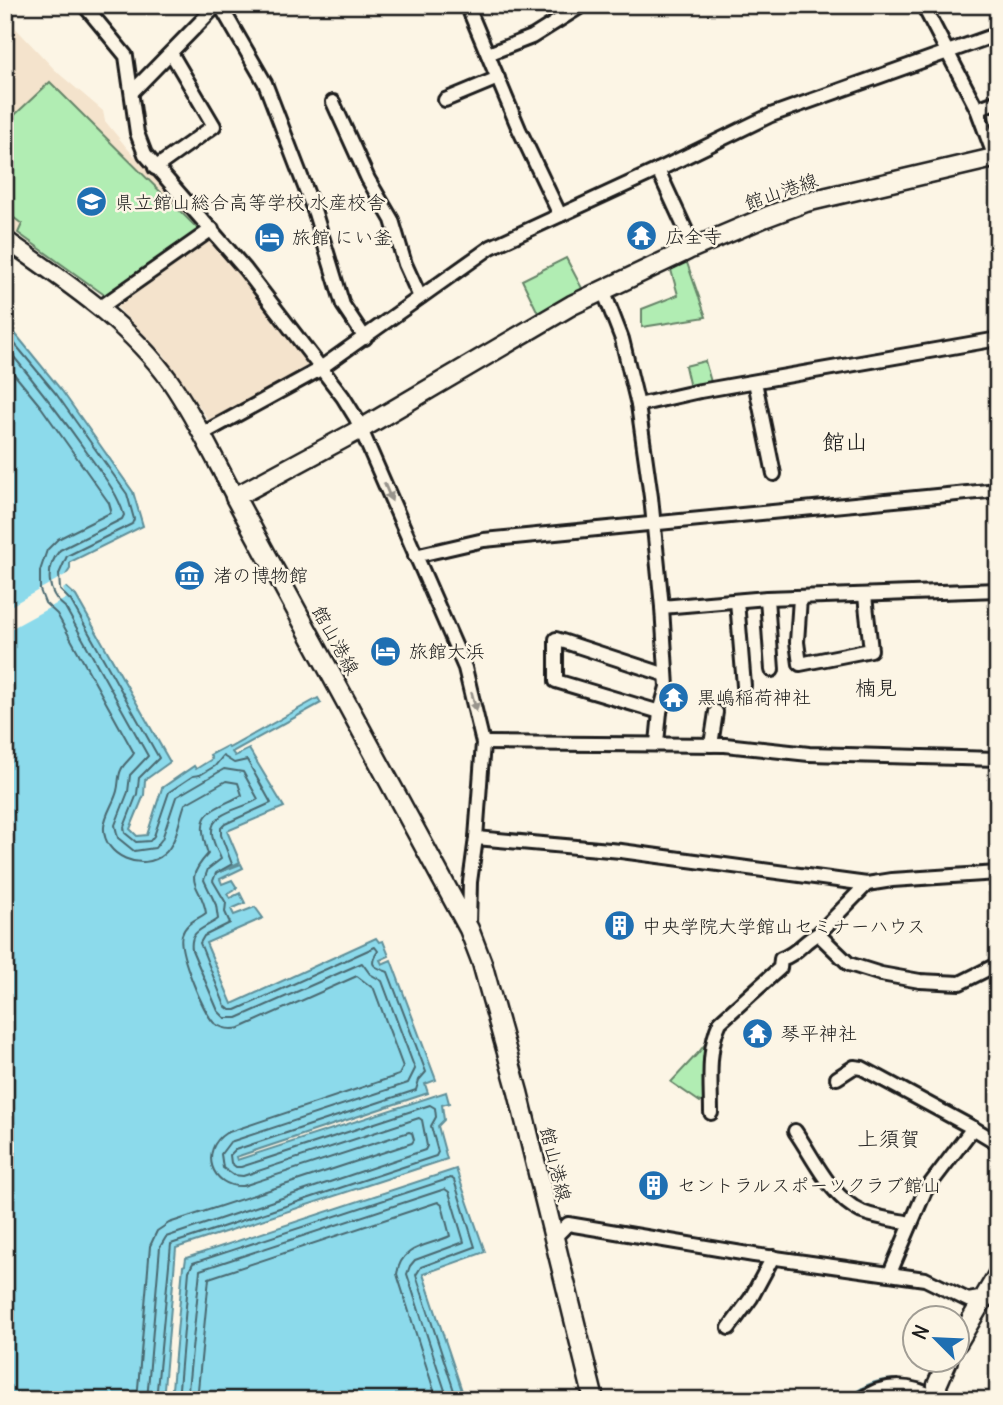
<svg xmlns="http://www.w3.org/2000/svg" width="1003" height="1405" viewBox="0 0 1003 1405" font-family="Delius,'Klee One',sans-serif">
<style>
.built{fill:#f4e3cc}
.green{fill:#b1edb3;stroke:#668468;stroke-width:2}
.water{fill:#8cdaeb;stroke:#5f8e98;stroke-width:2}
.pier{fill:#fcf5e5}
.lines{fill:none;stroke-linecap:round;stroke-linejoin:round}
.shore{stroke:#49686f;stroke-width:2}
.stream{stroke:#5f8e98;stroke-width:3.5}
.minor-casing{stroke:#1c1c1c;stroke-width:18}
.tertiary-casing{stroke:#1c1c1c;stroke-width:21}
.secondary-casing{stroke:#1c1c1c;stroke-width:23}
.minor{stroke:#fcf5e5;stroke-width:12}
.tertiary{stroke:#fcf5e5;stroke-width:16}
.secondary{stroke:#fcf5e5;stroke-width:18}
.oneway{fill:#97938b}
.labels{text-anchor:middle;stroke-width:5;stroke-linejoin:round;paint-order:stroke}
.street-label{font-size:19px;fill:#1c1c1c;stroke:#fcf5e5}
.poi-label{font-size:19px;fill:#1c1c1c;stroke:#fcf5e5;text-anchor:start}
.neighbourhood-label{font-size:21px;fill:#1c1c1c;stroke:#fcf5e5}
.quarter-label{font-size:23px;fill:#1c1c1c;stroke:#fcf5e5}
</style>
<rect width="100%" height="100%" fill="#fcf5e5"/>
<filter id="ink" filterUnits="userSpaceOnUse"><feTurbulence type="fractalNoise" baseFrequency=".0143" numOctaves="2"/><feDisplacementMap in="SourceGraphic" scale="14" xChannelSelector="R" yChannelSelector="G"/><feConvolveMatrix kernelMatrix="1 2 1 2 8 2 1 2 1" color-interpolation-filters="sRGB"/></filter>
<g filter="url(#ink)">
<polygon class="built" points="5,17 57,72 103,111 105,121 127,148 204,229 313,364 312,369 210,422 164,355 106,296 5,225"/>
<g class="green">
<polygon points="50,82 199,230 106,296 18,233 22,224 5,211 5,124"/>
<polygon points="566,258 584,292 539,315 522,280"/>
<polygon points="686,260 706,317 642,327 642,309 678,295 671,270"/>
<polygon points="705,361 711,382 690,388 685,366"/>
<polygon points="712,1035 708,1094 705,1101 700,1102 671,1082 699,1052"/>
</g>
<g class="water">
<polygon points="5,321 62,391 133,492 143,526 70,562 70,569 66,575 66,587 76,596 170,762 145,780 144,795 130,829 137,836 147,835 162,788 194,766 196,769 212,759 210,755 227,746 229,748 318,698 321,703 232,752 235,756 249,749 284,807 227,831 240,862 220,872 241,864 243,868 220,879 222,884 232,880 237,888 227,894 230,898 240,893 245,903 231,909 234,915 255,907 263,918 206,943 232,1004 376,938 379,942 383,941 389,956 380,960 382,964 391,960 436,1080 425,1084 428,1093 236,1157 237,1160 446,1092 449,1103 442,1105 444,1120 438,1126 447,1159 176,1248 163,1400 5,1400"/>
<polygon points="456,1169 485,1252 423,1274 465,1400 171,1400 183,1266 185,1265 186,1258"/>
</g>
<polygon class="pier" points="74,570 69,576 69,585 63,589 67,598 5,632 5,609"/>
<g class="lines">
<g class="shore">
<path d="M5,332L57,395L127,494L134,519L132,524L67,556L59,574L60,590L71,601L159,758L139,778L137,794L124,827L125,833L136,842L150,841L154,836L169,792L193,776L200,775L215,766L223,756L234,763L247,760L271,803L225,824L221,828V835L232,864L216,873L213,881L226,903L225,912L230,923L204,936L200,943L225,1006L230,1010H236L375,947L378,951C367,967 376,967 388,972L426,1072L419,1080L416,1090L235,1150L230,1155L231,1163L236,1167H241L430,1105L435,1108L436,1117L431,1126L438,1152L436,1156L171,1244L156,1400"/>
<path d="M5,346C34,381 62,417 88,454C102,474 117,492 124,515L122,519L60,550C45,568 46,593 65,607L148,756L130,775L128,792L115,825L118,838L134,851L155,848L162,839L176,797L224,769L243,772L258,799C245,809 210,811 212,833C212,842 218,851 221,859L208,869L204,880L216,905L218,919C205,929 189,929 192,950L218,1011L225,1018H237L362,963L370,974L382,981L415,1069L408,1083L230,1142L221,1154L223,1168L233,1175L243,1176L419,1118L422,1120L427,1146L425,1150L166,1237L160,1247L147,1400"/>
<path d="M5,363L41,407L109,503L111,510L110,513L58,539L47,550L40,571V590L45,603L57,614L134,753C131,759 124,763 121,770C118,776 119,784 117,791C114,803 105,814 104,827C102,856 143,873 164,854C177,843 179,819 185,804L226,781L238,783L242,795C208,813 194,811 208,854C180,885 202,884 206,913C197,920 186,922 182,935C177,949 203,1012 214,1023C222,1029 231,1030 240,1028L357,976L374,989L403,1067L399,1075L226,1133C199,1150 211,1188 243,1186L409,1132L412,1133L414,1140L412,1143L169,1223L157,1231L150,1246L137,1400"/>
<polyline points="178,1400 189,1271 193,1263 451,1178 454,1180 475,1247 421,1267 416,1275 457,1400"/>
<polyline points="187,1400 200,1270 445,1189 449,1192 464,1242 415,1260 410,1266 407,1274 448,1400"/>
<path d="M197,1400L209,1278L438,1202L442,1205L450,1236C429,1246 401,1245 397,1274L437,1400"/>
</g>
<g class="stream">
<polyline points="943,1391 959,1400"/>
<path d="M848,1400C865,1383 885,1377 908,1382"/>
</g>
<defs>
<g id="minor">
<polyline points="84,5 126,56 137,133 145,154 245,269 343,397 356,418 465,668 483,743 476,838 470,882 469,925"/>
<polyline points="220,5 265,83 315,213 343,305 365,338"/>
<polyline points="467,5 519,129 560,215"/>
<polyline points="923,5 977,109 997,163"/>
<polyline points="488,54 532,37 583,5"/>
<polyline points="132,92 217,5"/>
<polyline points="445,100 498,78"/>
<polyline points="333,102 368,179 392,220 405,264 420,297"/>
<polyline points="977,109 998,101"/>
<polyline points="155,168 214,126 171,53"/>
<polyline points="658,170 694,248"/>
<polyline points="603,290 622,339 638,405 651,497 662,607 667,687 660,712 657,743"/>
<polyline points="101,307 212,229"/>
<polyline points="755,382 774,474"/>
<polyline points="638,405 700,391 998,339"/>
<polyline points="202,434 315,372 491,247 658,170 771,115 998,34"/>
<polyline points="415,556 484,540 998,490"/>
<polyline points="767,598 772,670"/>
<polyline points="800,598 797,642 800,664 871,650 865,596"/>
<polyline points="737,601 744,686"/>
<polyline points="662,607 767,598 998,590"/>
<polyline points="660,712 556,681 556,639 666,675"/>
<polyline points="483,743 725,745 809,754 998,759"/>
<polyline points="711,745 716,712"/>
<polyline points="476,838 621,851 867,884 892,880 998,873"/>
<polyline points="818,934 849,964 881,974 920,981 960,983 998,964"/>
<polyline points="837,1078 854,1067 862,1068 973,1128 998,1143"/>
<path d="M711,1113C711,1083 707,1050 720,1022L780,968L781,959C799,953 802,942 818,934L867,884"/>
<path d="M795,1131C814,1158 830,1197 862,1212C877,1218 895,1220 911,1223"/>
<polyline points="553,1239 568,1224 754,1255 925,1279 968,1300 985,1297 998,1300"/>
<polyline points="890,1273 925,1191 973,1128"/>
<polyline points="729,1328 751,1298 773,1257"/>
<path d="M860,1400C885,1382 912,1384 938,1399"/>
</g>
<path id="tertiary" d="M5,239C64,281 127,321 170,381C195,417 214,458 235,497"/>
<g id="secondary">
<polyline points="958,1342 998,1274"/>
<polyline points="594,1400 518,1092 482,963 469,929 235,497 361,429 572,305 688,250 766,217 806,202 998,157"/>
<polyline points="938,1400 937,1385 948,1360"/>
</g>
</defs>
<use href="#minor" class="minor-casing"/>
<use href="#tertiary" class="tertiary-casing"/>
<use href="#secondary" class="secondary-casing"/>
<use href="#minor" class="minor"/>
<use href="#tertiary" class="tertiary"/>
<use href="#secondary" class="secondary"/>
</g>
<defs><path id="oneway-solid" d="M-6-.8H1V-3.2L6.5 0L1 3.2V.8H-6Z" transform="scale(1.75)"/></defs>
<g class="oneway">
<use href="#oneway-solid" transform="translate(388 492) rotate(67)"/>
<use href="#oneway-solid" transform="translate(474 702) rotate(76)"/>
</g>
</g>
<defs>
<symbol id="school-disc" viewBox="-11 -11 22 22"><circle r="9.5" fill="#1f6fb2" stroke="#fcf5e5"/><path d="M0-5L7-2L0 1L-7-2ZM-4 1L0 2.5L4 1V4Q0 6-4 4Z" fill="#fff"/></symbol>
<symbol id="temple-disc" viewBox="-11 -11 22 22"><circle r="9.5" fill="#1f6fb2" stroke="#fcf5e5"/><path d="M0-6L5-2H3V0L6.5 2.5H4V6H1.5V3h-3V6H-4V2.5H-6.5L-3 0V-2H-5Z" fill="#fff"/></symbol>
<symbol id="hotel-disc" viewBox="-11 -11 22 22"><circle r="9.5" fill="#1f6fb2" stroke="#fcf5e5"/><path d="M-6-4.5h1.5V1H6V5H4.5V3h-9V5H-6ZM-4 0a1.8 1.8 0 1 1 3.6 0ZM.5 0V-2.5h3Q6-2.5 6 0Z" fill="#fff"/></symbol>
<symbol id="museum-disc" viewBox="-11 -11 22 22"><circle r="9.5" fill="#1f6fb2" stroke="#fcf5e5"/><path d="M0-6L6-3V-2H-6V-3ZM-5-1h2V3h-2ZM-1-1h2V3h-2ZM3-1h2V3H3ZM-6 4H6V6H-6Z" fill="#fff"/></symbol>
<symbol id="building-disc" viewBox="-11 -11 22 22"><circle r="9.5" fill="#1f6fb2" stroke="#fcf5e5"/><path d="M-4-6H4V6H1V3H-1V6H-4ZM-2.5-4.3h1.7v1.8h-1.7ZM.8-4.3h1.7v1.8H.8ZM-2.5-1h1.7V.8h-1.7ZM.8-1h1.7V.8H.8Z" fill="#fff"/></symbol>
</defs>
<g fill-rule="evenodd">
<use href="#school-disc" x="74" y="184" width="35" height="35"/>
<use href="#temple-disc" x="624" y="218" width="35" height="35"/>
<use href="#hotel-disc" x="252" y="220" width="35" height="35"/>
<use href="#museum-disc" x="172" y="558" width="35" height="35"/>
<use href="#hotel-disc" x="368" y="634" width="35" height="35"/>
<use href="#temple-disc" x="656" y="680" width="35" height="35"/>
<use href="#building-disc" x="602" y="908" width="35" height="35"/>
<use href="#temple-disc" x="740" y="1016" width="35" height="35"/>
<use href="#building-disc" x="636" y="1168" width="35" height="35"/>
</g>
<g class="labels">
<g class="street-label">
<text transform="translate(781 191) rotate(-19)" y="7">館山港線</text>
<text transform="translate(336 640) rotate(61)" y="7">館山港線</text>
<text transform="translate(556 1164) rotate(76)" y="7">館山港線</text>
</g>
<g class="poi-label">
<text x="115" y="209">県立館山総合高等学校 水産校舎</text>
<text x="665" y="243">広全寺</text>
<text x="292" y="244">旅館 にい釜</text>
<text x="213" y="582">渚の博物館</text>
<text x="409" y="658">旅館大浜</text>
<text x="697" y="704">黒嶋稲荷神社</text>
<text x="642" y="933">中央学院大学館山セミナーハウス</text>
<text x="781" y="1040">琴平神社</text>
<text x="677" y="1192">セントラルスポーツクラブ館山</text>
</g>
<g class="neighbourhood-label">
<text x="876" y="695">楠見</text>
<text x="889" y="1146">上須賀</text>
</g>
<g class="quarter-label">
<text x="845" y="450">館山</text>
</g>
</g>
<rect width="1003" height="1405" fill="none" stroke="#fcf5e5" stroke-width="28"/>
<rect x="14" y="14" width="975" height="1377" fill="none" stroke="#1c1c1c" stroke-width="2.5" filter="url(#ink)"/>
<g transform="translate(936 1339) rotate(294)"><circle r="33" fill="#fcf5e5" stroke="#a29e95" stroke-width="2"/>
<path d="M0-5L12 26L0 18L-12 26Z" fill="#1f6fb2"/>
<text y="-10" font-size="19" font-weight="bold" text-anchor="middle" fill="#1c1c1c">N</text>
</g>
</svg>
